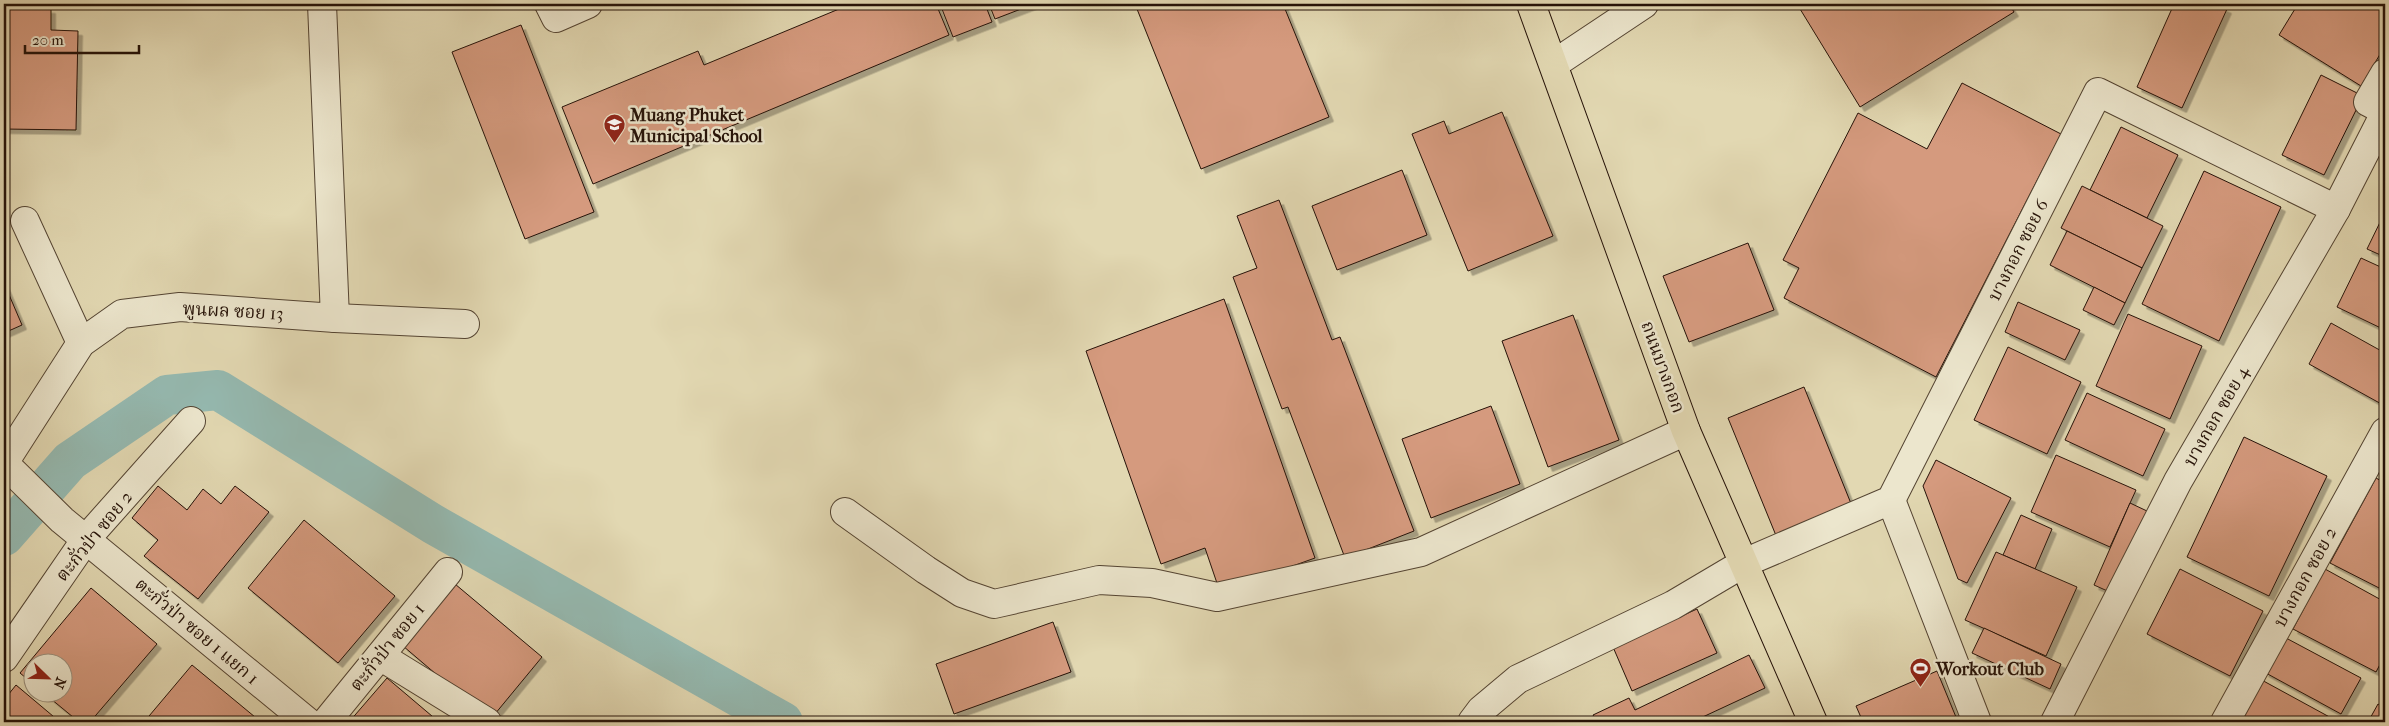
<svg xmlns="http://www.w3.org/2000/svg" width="2389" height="726" viewBox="0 0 2389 726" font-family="'IM FELL French Canon','Noto Serif Thai',serif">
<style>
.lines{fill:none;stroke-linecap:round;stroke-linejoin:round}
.canal{stroke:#95b9b0;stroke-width:40}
.building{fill:#d59a7e;stroke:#251208;filter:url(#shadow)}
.minor-casing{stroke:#544432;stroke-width:30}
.major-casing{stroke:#251208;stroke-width:30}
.minor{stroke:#ece6cd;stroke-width:28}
.major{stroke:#e2d8b2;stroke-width:28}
.labels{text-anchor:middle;stroke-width:5;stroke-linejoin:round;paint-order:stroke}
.poi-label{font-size:18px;font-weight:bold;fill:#251208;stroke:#ece6cd;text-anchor:start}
.street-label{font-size:18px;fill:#251208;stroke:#ece6cd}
</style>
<defs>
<filter id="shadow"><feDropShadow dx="4.5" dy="4.5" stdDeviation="0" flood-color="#0004"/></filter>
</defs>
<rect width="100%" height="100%" fill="#e2d8b2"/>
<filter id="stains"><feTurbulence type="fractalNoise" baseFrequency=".004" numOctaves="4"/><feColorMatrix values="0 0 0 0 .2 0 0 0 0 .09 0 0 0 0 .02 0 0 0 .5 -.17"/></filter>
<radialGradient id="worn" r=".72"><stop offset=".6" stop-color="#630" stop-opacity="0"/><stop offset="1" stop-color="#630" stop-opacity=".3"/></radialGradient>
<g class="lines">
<polyline class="canal" points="4,536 70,461 167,395 218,390 433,524 783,722"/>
</g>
<g class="building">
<polygon points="851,4 936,4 949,35 593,184 562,107 698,51 704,65"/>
<polygon points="940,4 985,4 992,22 953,37"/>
<polygon points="989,4 1034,4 995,19"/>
<polygon points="1135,4 1283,4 1329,117 1201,169"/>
<polygon points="1797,4 2009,4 2014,12 1860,107"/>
<polygon points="2174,4 2215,4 2227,9 2182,108 2137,87"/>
<polygon points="2298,4 2385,4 2385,46 2361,86 2279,35"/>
<polygon points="4,8 51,9 51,30 78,31 76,130 4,129"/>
<polygon points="521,25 594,212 525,239 452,52"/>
<polygon points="2321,75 2363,96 2324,175 2282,155"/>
<polygon points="1962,83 2061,134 1936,377 1784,298 1799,268 1783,260 1858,113 1927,149"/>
<polygon points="1502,112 1553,236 1468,271 1412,134 1444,121 1449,134"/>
<polygon points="2121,127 2178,155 2147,218 2090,190"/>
<polygon points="1402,170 1427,235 1337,270 1312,206"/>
<polygon points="2204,171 2281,207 2219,341 2142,304"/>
<polygon points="2082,186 2163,226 2142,268 2061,228"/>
<polygon points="1279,200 1332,340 1340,337 1414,531 1345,558 1288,407 1282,409 1233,277 1257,268 1237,216"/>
<polygon points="2385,212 2385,257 2367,249"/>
<polygon points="2067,231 2142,268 2125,303 2050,265"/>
<polygon points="1748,243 1774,310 1689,342 1663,276"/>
<polygon points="2361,258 2385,269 2385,330 2337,307"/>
<polygon points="4,283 22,325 4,333"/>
<polygon points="2094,287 2125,303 2114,325 2083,310"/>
<polygon points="1224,299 1315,558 1220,592 1205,548 1161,564 1086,351"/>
<polygon points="2018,302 2080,330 2065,360 2005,332"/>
<polygon points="2128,314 2202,346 2170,419 2096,386"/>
<polygon points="1573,315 1619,440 1548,467 1502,341"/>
<polygon points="2331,323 2385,353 2385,406 2309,364"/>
<polygon points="2008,347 2081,382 2047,454 1974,420"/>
<polygon points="1804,387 1852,506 1777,538 1728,418"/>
<polygon points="2087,393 2165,429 2143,476 2065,440"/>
<polygon points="1491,406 1520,484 1431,518 1402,439"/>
<polygon points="2244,437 2327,476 2269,596 2187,557"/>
<polygon points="2056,455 2136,490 2110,547 2031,512"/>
<polygon points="1936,460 2011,498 1967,583 1958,579 1923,486"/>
<polygon points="2376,478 2385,483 2385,591 2330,563"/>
<polygon points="158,486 187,510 203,489 221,504 235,486 269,512 198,599 144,556 158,540 132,518"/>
<polygon points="2130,503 2147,511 2112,593 2094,585"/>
<polygon points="2021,515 2052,529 2035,569 2003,555"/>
<polygon points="304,520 395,596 338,663 248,588"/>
<polygon points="1996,552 2077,587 2046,656 1965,620"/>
<polygon points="2180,569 2263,611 2230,676 2147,634"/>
<polygon points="2325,569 2385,602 2385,655 2376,672 2293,629"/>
<polygon points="455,584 542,657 490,720 403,646"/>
<polygon points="91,588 157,644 90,722 79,722 45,694 62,694 62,664 32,664 32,683 20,673"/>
<polygon points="1697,609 1717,653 1632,691 1613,647"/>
<polygon points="1053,622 1071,672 954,714 936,664"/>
<polygon points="1984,628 2061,664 2050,689 1972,653"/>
<polygon points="2286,638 2361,678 2341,714 2264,672"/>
<polygon points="1749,655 1765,688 1692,722 1597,722 1593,715 1629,698 1635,710"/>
<polygon points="192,665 261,722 144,722"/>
<polygon points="1937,671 1958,722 1863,722 1856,706"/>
<polygon points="387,678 439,722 349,722"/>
<polygon points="2258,678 2335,720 2334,722 2245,722 2238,719"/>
<polygon points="16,685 60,722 4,722 4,700"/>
<polygon points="2378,704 2385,708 2385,722 2368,722"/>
</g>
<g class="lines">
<defs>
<g id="minor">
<polyline points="549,4 556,18 588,4"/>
<polyline points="1554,64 1644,4"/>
<polyline points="2385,73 2368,102 2385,111"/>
<polyline points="25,221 81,343"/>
<polyline points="335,318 465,324"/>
<polyline points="1891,500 1977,722"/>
<polyline points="845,512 926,570 962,593 994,604 1099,580 1152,583 1217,597 1421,552 1686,431"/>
<polyline points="380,656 487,722"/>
<polyline points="4,658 86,539 191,421"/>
<polyline points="308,722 62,520 4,463 81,343 122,314 180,307 335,318 322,4"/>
<polyline points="326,722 448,572"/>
<polyline points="1472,722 1481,710 1518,679 1673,605 1744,563 1891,500 2098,92 2336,209"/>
<polyline points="2055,722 2178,481 2336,209 2385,113"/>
<polyline points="2225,722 2385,432"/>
</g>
<polyline id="major" points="1531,4 1686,431 1813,722"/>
</defs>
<use href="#minor" class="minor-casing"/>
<use href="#major" class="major-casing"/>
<use href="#minor" class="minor"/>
<use href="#major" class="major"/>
</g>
<defs>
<symbol id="school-pin" viewBox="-11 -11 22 30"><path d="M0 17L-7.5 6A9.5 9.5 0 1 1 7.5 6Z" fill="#8f2418" stroke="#ece6cd"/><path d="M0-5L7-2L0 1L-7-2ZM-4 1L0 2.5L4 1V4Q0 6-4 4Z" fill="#fff"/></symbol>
<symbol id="stadium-pin" viewBox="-11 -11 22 30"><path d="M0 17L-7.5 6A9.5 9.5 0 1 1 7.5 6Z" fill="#8f2418" stroke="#ece6cd"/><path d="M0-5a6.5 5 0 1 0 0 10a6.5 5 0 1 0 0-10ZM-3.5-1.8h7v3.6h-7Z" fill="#fff"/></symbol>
</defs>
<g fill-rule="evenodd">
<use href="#school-pin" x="602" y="112" width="25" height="34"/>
<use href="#stadium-pin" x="1908" y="656" width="25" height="34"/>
</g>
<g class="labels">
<g class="poi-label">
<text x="630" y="121">Muang Phuket<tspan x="630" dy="21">Municipal School</tspan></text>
<text x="1936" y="675">Workout Club</text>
</g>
<g class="street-label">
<text transform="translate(2018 250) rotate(-63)" y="6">บางกอก ซอย 6</text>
<text transform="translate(233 311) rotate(3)" y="6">พูนผล ซอย 13</text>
<text transform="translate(1663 367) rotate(70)" y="6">ถนนบางกอก</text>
<text transform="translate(2216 416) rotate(-60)" y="6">บางกอก ซอย 4</text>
<text transform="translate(94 536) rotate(-51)" y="6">ตะกั่วป่า ซอย 2</text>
<text transform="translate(2305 577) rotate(-61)" y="6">บางกอก ซอย 2</text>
<text transform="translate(197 631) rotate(40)" y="6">ตะกั่วป่า ซอย 1 แยก 1</text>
<text transform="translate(387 647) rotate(-51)" y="6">ตะกั่วป่า ซอย 1</text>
</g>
</g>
<rect width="2389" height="726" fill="none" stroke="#e2d8b2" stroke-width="20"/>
<rect x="5" y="5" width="2379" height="716" fill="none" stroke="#251208" stroke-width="2.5"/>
<rect x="10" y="10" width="2369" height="706" fill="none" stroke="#251208"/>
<g transform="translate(48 678) rotate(113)"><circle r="24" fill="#ece6cd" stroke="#9c917e"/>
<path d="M0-4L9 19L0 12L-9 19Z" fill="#8f2418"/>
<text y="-8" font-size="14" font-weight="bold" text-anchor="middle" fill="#251208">N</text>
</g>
<path d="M25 45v8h114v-8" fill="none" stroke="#251208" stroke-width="2.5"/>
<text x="32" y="45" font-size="15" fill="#251208" stroke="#ece6cd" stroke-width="4" paint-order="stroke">20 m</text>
<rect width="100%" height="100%" filter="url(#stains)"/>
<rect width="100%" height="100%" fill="url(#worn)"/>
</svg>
